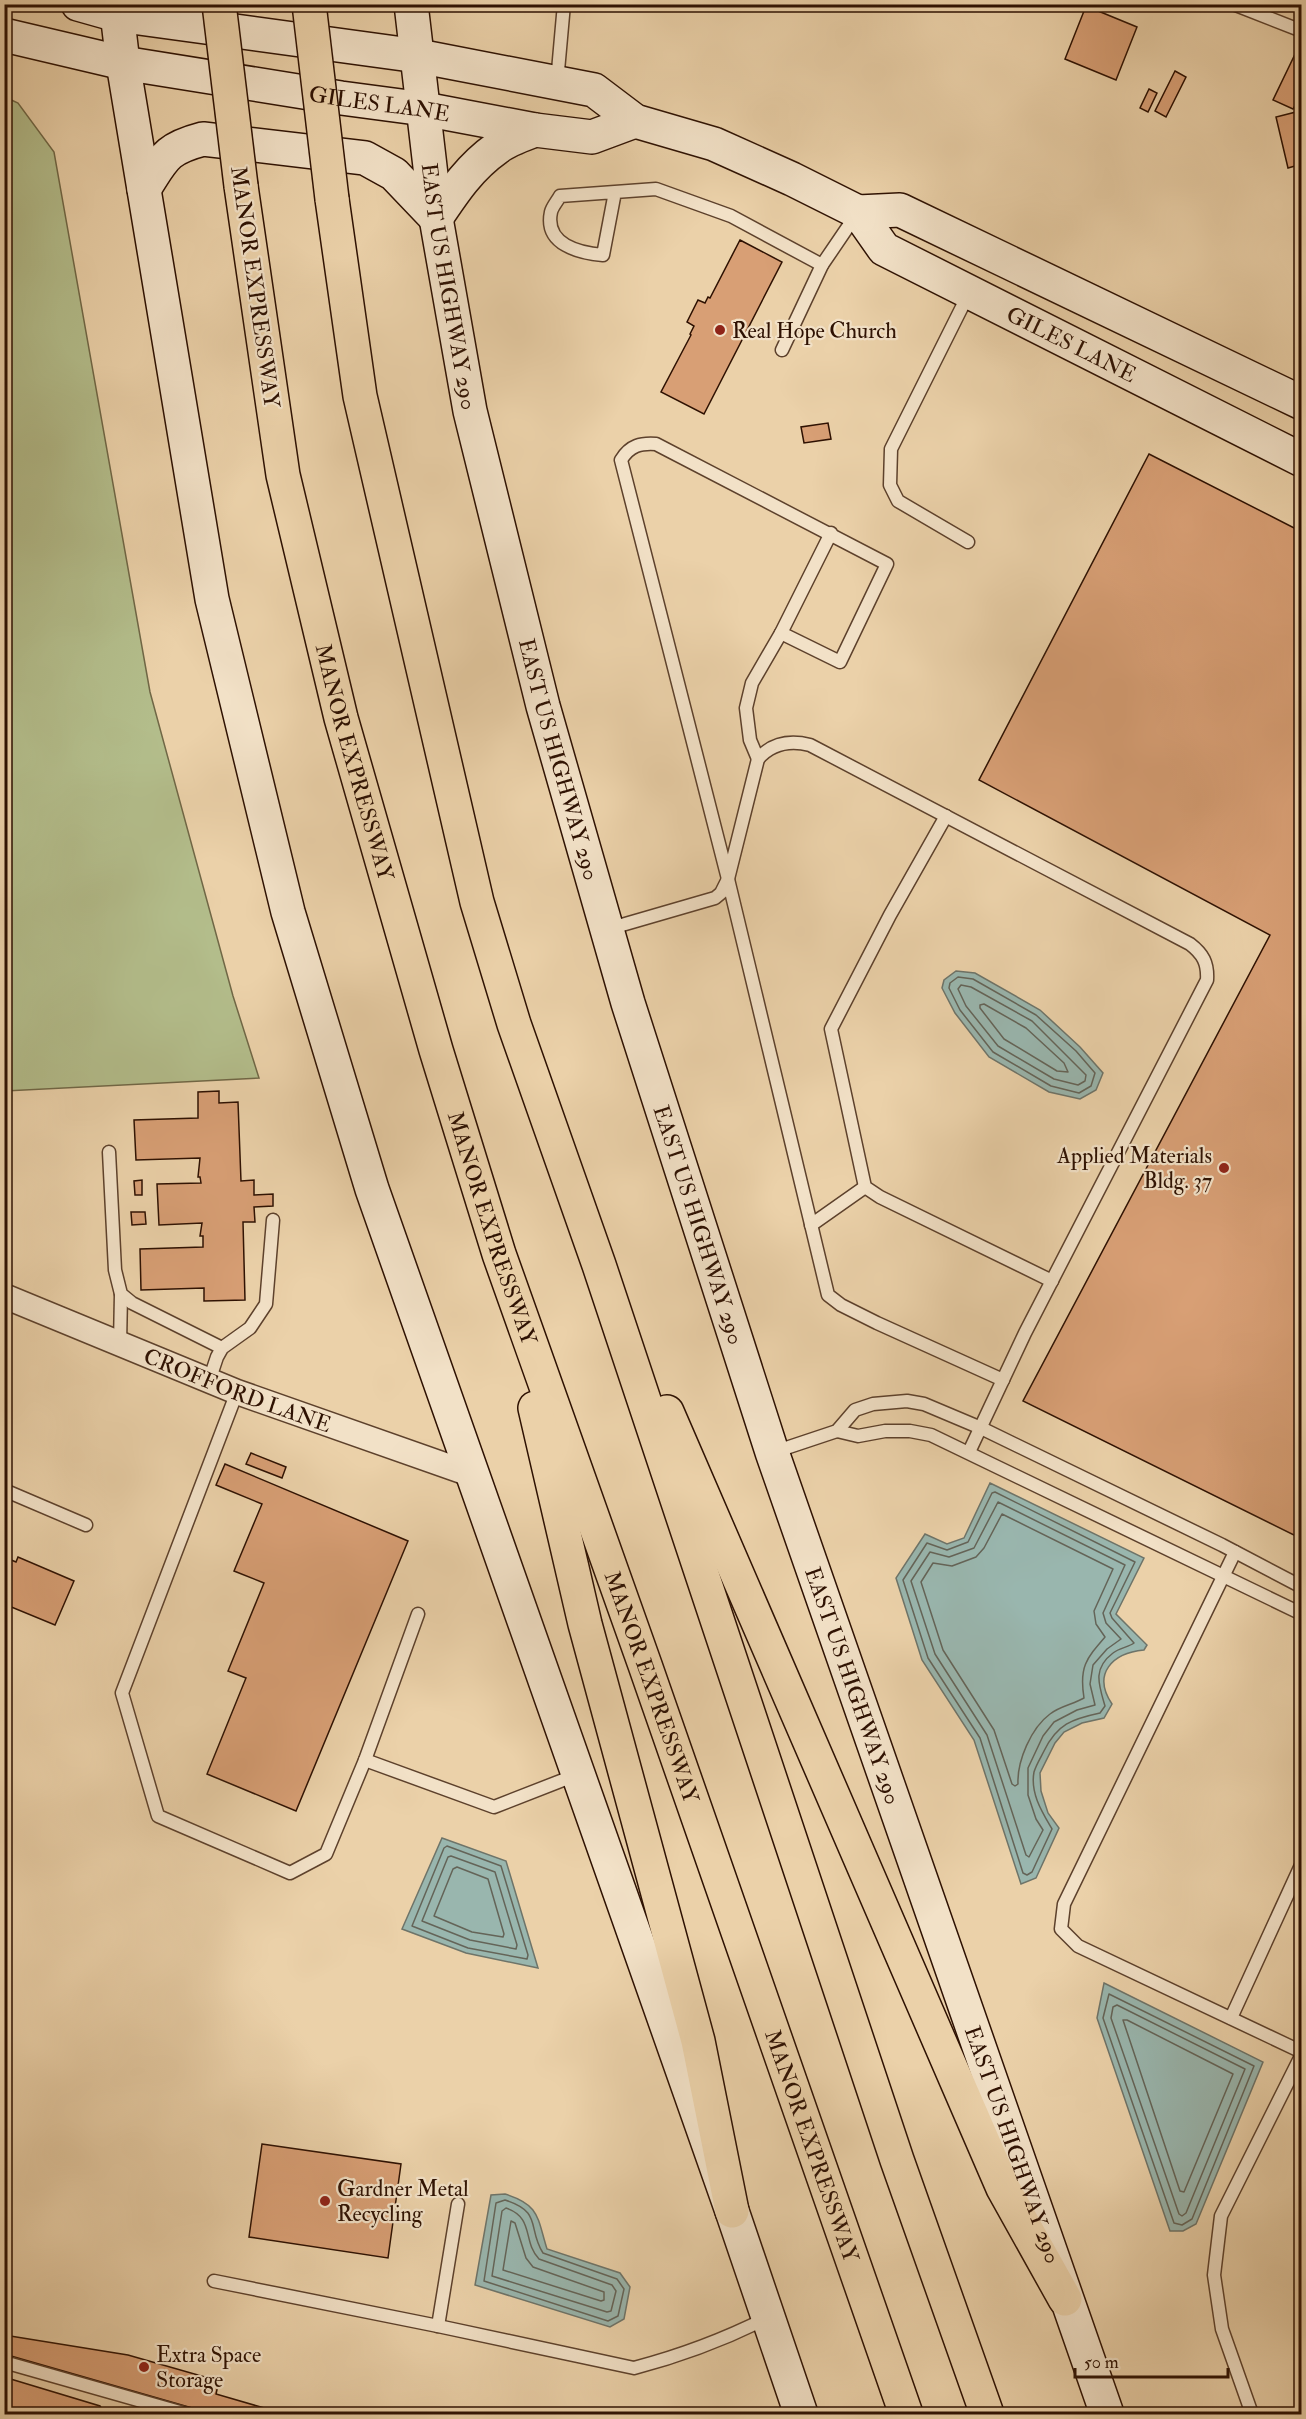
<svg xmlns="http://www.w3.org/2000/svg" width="1306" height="2419" viewBox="0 0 1306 2419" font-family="'IM FELL Double Pica',serif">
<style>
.green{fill:#b3bd8b;stroke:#706746;stroke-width:1.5}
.water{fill:#99b6ae;stroke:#6e7469;stroke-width:1.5}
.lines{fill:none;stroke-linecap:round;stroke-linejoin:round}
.shore{stroke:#646458;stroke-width:1.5}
.building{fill:#d89f75;stroke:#2e1102;stroke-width:1.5}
.lane-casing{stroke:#5d412c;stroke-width:15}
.street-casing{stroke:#5d412c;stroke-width:27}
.secondary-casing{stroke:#2e1102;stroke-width:36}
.highway-casing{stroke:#2e1102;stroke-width:36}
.lane{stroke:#f2e1c7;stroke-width:12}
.street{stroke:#f2e1c7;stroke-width:24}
.secondary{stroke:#f2e1c7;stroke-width:33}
.highway{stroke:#ebd1a9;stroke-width:33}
.highway-bridge-casing{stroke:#2e1102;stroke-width:36;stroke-linecap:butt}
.highway-bridge{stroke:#ebd1a9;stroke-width:33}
.poi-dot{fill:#8f2418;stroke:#f2e1c7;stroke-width:2}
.labels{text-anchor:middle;stroke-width:4.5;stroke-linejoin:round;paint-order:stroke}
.street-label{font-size:22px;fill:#2e1102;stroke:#f2e1c7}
.poi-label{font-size:22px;fill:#2e1102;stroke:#f2e1c7;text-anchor:start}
</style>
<rect width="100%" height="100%" fill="#ebd1a9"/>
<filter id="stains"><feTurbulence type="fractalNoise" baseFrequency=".00333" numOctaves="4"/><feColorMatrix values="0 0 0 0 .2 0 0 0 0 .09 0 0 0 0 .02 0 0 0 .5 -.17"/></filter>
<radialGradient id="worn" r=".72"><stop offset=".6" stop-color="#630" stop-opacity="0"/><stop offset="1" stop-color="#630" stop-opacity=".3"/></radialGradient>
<polygon class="green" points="5,97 18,103 54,152 150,692 233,996 259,1078 5,1091"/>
<g class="water">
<polygon points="956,971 975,973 1040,1010 1080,1047 1103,1073 1096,1090 1080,1099 1049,1092 989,1057 955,1013 942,988 944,980"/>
<path d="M990,1483L1144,1558L1116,1614L1147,1645L1144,1650C1112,1653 1092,1674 1112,1704L1104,1718L1082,1723L1064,1732L1055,1743L1040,1773L1041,1791L1048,1813L1059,1828L1036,1878L1021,1884L974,1740L922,1660L896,1578L925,1534L947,1544L964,1538Z"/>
<polygon points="442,1838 506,1861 538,1968 466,1953 402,1929"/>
<polygon points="1104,1983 1263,2062 1196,2224 1183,2231 1170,2231 1097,2018"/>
<path d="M505,2194C540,2205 537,2217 547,2249L620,2273L630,2287L624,2319L610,2327L475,2285L491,2195Z"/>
</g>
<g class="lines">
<g class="shore">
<polygon points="958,977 973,979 1036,1015 1076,1051 1095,1073 1091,1086 1079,1093 1051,1086 993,1052 960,1010 949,988 950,983"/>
<polygon points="961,985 971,987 1032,1021 1086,1075 1085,1081 1078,1085 1054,1079 998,1046 966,1006 958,989"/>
<polygon points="984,1004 1026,1028 1064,1063 1068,1072 1057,1071 1004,1039 980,1008 980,1005"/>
<path d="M995,1492L1135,1562L1110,1613L1112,1618L1134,1643C1129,1647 1119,1648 1113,1653C1092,1669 1099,1685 1105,1706L1100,1713C1072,1719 1057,1724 1044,1751C1041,1757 1036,1765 1034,1772C1030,1793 1042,1812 1052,1829L1032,1872L1027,1875L1023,1873L980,1738L928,1658L903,1580L927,1543L947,1550L968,1542L992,1493Z"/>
<polygon points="998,1502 1125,1565 1103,1613 1106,1623 1121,1639 1107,1649 1093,1665 1090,1684 1095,1705 1077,1710 1054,1722 1043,1736 1028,1768 1028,1795 1036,1819 1043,1830 1029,1857 1026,1855 987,1735 935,1654 911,1581 930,1552 949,1557 974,1548"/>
<path d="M1002,1514L1113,1569L1094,1611L1096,1624L1105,1637C1086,1659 1079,1667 1084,1698C1074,1704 1060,1706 1050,1714C1031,1728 1017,1761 1018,1784L1015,1786L1012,1784L994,1730L943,1650L921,1582L933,1563L952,1566L976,1557L984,1548Z"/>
<polygon points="447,1846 501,1866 528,1955 527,1959 468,1948 412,1926 444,1848"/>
<polygon points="451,1856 495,1872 517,1945 516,1949 470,1940 422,1921 448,1857"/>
<polygon points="457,1867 488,1879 504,1934 503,1937 472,1932 434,1916 453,1869"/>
<polygon points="1109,1994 1254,2066 1192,2219 1182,2225 1174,2223 1103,2018"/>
<polygon points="1117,2005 1245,2069 1186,2213 1182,2216 1179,2214 1111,2018 1113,2007"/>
<polygon points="1123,2020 1127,2020 1233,2074 1184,2192 1180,2191"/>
<path d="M505,2200C543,2212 527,2228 543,2253L617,2279L624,2289L618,2316L608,2321L484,2281L496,2203Z"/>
<path d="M506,2208C535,2218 522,2241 539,2259L612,2285L616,2291L611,2311L607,2312L492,2276L502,2211Z"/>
<polygon points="511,2221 515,2223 526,2258 533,2267 604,2292 604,2300 601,2301 503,2270"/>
</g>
</g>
<g class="building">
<polygon points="1086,6 1137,27 1116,80 1065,59"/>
<polygon points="1298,48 1302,50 1302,93 1293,109 1273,100"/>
<polygon points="1175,71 1186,77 1166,117 1155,111"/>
<polygon points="1149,89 1157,93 1148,112 1140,108"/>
<polygon points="1296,112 1302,133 1302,164 1288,168 1276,117"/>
<polygon points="740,240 782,262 704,414 661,392 691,335 690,334 694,326 687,322 698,300 705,303 708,297 710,298"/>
<polygon points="828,423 831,439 804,443 801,427"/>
<polygon points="1149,454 1302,532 1302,1539 1023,1401 1270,935 979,780"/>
<polygon points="219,1091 219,1103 238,1102 241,1181 254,1180 254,1195 273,1194 273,1206 254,1207 255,1222 243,1222 245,1300 204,1301 204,1288 141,1290 140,1249 203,1247 203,1236 200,1236 202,1223 159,1225 157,1184 201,1183 200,1177 198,1177 200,1158 136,1160 134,1120 198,1118 198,1092"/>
<polygon points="142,1180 142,1195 135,1195 134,1181"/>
<polygon points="131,1212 145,1212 146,1224 132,1225"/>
<polygon points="251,1453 286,1467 282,1478 246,1464"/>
<polygon points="225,1464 408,1541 296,1811 207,1774 246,1678 228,1671 264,1583 234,1571 262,1504 216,1485"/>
<polygon points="4,1557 16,1562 18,1557 74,1581 55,1625 4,1604"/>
<polygon points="262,2144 401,2164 388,2258 249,2237"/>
<polygon points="4,2335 128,2355 219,2381 216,2394 285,2414 213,2414 4,2354"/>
<polygon points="4,2377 100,2406 105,2414 4,2414"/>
</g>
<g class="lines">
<defs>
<g id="lane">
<polyline points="1233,4 1302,31"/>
<polyline points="557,82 564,4"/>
<path d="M615,192L603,255C580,253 544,245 551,212C552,207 558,200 560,196L656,189L731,216L822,265"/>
<polyline points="782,350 822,265 856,215"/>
<polyline points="968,542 898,501 890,485 891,449 969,293"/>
<path d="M781,633L840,662L887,564L656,444C641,443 630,445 621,460L728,879L828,1295L841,1305L877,1323L1003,1380"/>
<polyline points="758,759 750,740 746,708 752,683 781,633 831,533"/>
<polyline points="946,816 890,915 831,1029 865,1187 880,1197 1052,1281"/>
<path d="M608,929L715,898L721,893L728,879L758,759C772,743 790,740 810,745L1190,944C1203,954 1208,963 1207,980L1025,1333L969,1452"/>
<polyline points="109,1152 115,1270 121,1294 132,1303 222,1348"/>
<polyline points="811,1225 865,1187"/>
<polyline points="120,1344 121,1294"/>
<polyline points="209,1381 217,1357 222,1348 250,1328 266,1304 273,1220"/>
<polyline points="237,1392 122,1693 158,1816 290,1873 326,1854 365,1760 494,1807 576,1775"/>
<polyline points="837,1431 858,1436 885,1431 910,1431 931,1435 1302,1614"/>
<polyline points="774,1452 837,1431 855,1410 873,1404 907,1401 924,1404 981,1428 1222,1545 1302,1587"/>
<polyline points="4,1490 86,1525"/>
<polyline points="1235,1552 1064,1904 1061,1929 1078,1946 1302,2052"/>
<polyline points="365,1760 418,1614"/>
<polyline points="1231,2018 1302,1863"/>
<path d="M214,2281L438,2326L634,2368C680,2356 725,2339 767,2318"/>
<polyline points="438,2326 458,2204"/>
<polyline points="4,2362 187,2414"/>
<polyline points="1252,2414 1222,2329 1214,2275 1221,2216 1302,2054"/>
</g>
<g id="street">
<path id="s1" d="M4,1296L237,1392L473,1475"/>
</g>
<g id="secondary">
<path id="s2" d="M78,4L117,15L418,56L594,90L635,121L714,144L792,179L858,212L884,249L1302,460"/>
<polyline points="116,4 123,63 212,599 288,912 372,1189 732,2211 801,2414"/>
<path id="s3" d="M411,4L436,218L470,411L543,706L628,1003L772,1452L1107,2414"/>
<path id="s4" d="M4,35L123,63L341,98L424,109L535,130L592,137L635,121"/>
<path d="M144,189C164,158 165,149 203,139L365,158L394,174L436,218"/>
<polyline points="858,212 900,210 1302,403"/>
<path d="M436,218C454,191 470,167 497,148C507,140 522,135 535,130"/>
</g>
<g id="highway">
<path id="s5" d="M241,186L283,475L341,718L436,1050L499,1254L645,1665L906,2414"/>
<polyline points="332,199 360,396 477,902 514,1024 599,1265 897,2160 987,2414"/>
<polyline points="535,1408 585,1624 698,2041 732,2211"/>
<polyline points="667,1412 1003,2188 1065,2299"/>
</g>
</defs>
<use href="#lane" class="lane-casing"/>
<use href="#street" class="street-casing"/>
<use href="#secondary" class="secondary-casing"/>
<use href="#highway" class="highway-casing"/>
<use href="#lane" class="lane"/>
<use href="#street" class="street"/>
<use href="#secondary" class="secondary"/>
<use href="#highway" class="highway"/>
<defs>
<g id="highway-bridge">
<polyline points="219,4 241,186"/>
<polyline points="309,4 332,199"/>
</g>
</defs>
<use href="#highway-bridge" class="highway-bridge-casing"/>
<use href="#highway-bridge" class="highway-bridge"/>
</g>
<g class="poi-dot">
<circle cx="720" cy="330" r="6"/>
<circle cx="1224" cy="1168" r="6"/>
<circle cx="325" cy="2201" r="6"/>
<circle cx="144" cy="2367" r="6"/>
</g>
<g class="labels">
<g class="street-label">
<text dy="8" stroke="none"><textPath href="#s4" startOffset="382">GILES LANE</textPath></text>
<text transform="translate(256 287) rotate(82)" y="8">MANOR EXPRESSWAY</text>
<text dy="8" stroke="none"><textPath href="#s3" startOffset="285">EAST US HIGHWAY 290</textPath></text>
<text dy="8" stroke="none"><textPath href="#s2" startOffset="1072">GILES LANE</textPath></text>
<text dy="8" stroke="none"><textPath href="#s3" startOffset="771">EAST US HIGHWAY 290</textPath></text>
<text dy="8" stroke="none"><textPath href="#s5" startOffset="588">MANOR EXPRESSWAY</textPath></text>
<text dy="8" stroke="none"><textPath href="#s3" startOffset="1257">EAST US HIGHWAY 290</textPath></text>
<text dy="8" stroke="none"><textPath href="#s5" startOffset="1074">MANOR EXPRESSWAY</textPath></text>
<text dy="8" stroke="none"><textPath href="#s1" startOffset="252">CROFFORD LANE</textPath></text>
<text dy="8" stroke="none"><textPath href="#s3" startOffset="1743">EAST US HIGHWAY 290</textPath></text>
<text dy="8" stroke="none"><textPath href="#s5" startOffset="1560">MANOR EXPRESSWAY</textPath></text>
<text dy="8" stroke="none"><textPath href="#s5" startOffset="2046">MANOR EXPRESSWAY</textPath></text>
<text dy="8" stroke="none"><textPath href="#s3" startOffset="2229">EAST US HIGHWAY 290</textPath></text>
</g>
<g class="poi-label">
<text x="732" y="338">Real Hope Church</text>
<text x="1212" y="1163" text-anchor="end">Applied Materials<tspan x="1212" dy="25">Bldg. 37</tspan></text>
<text x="337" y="2196">Gardner Metal<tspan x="337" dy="25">Recycling</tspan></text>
<text x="156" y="2362">Extra Space<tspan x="156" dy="25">Storage</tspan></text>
</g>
</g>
<rect width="1306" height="2419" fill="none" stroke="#ebd1a9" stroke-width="24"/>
<rect x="6" y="6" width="1294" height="2407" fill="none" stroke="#2e1102" stroke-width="3"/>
<rect x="12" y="12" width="1282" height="2395" fill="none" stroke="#2e1102" stroke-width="1.5"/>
<path d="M1075 2368v9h153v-9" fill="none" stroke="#2e1102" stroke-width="3"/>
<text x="1084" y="2368" font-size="18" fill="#2e1102" stroke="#f2e1c7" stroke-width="4.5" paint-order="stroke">50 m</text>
<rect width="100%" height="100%" filter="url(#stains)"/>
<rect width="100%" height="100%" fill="url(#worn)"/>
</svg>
